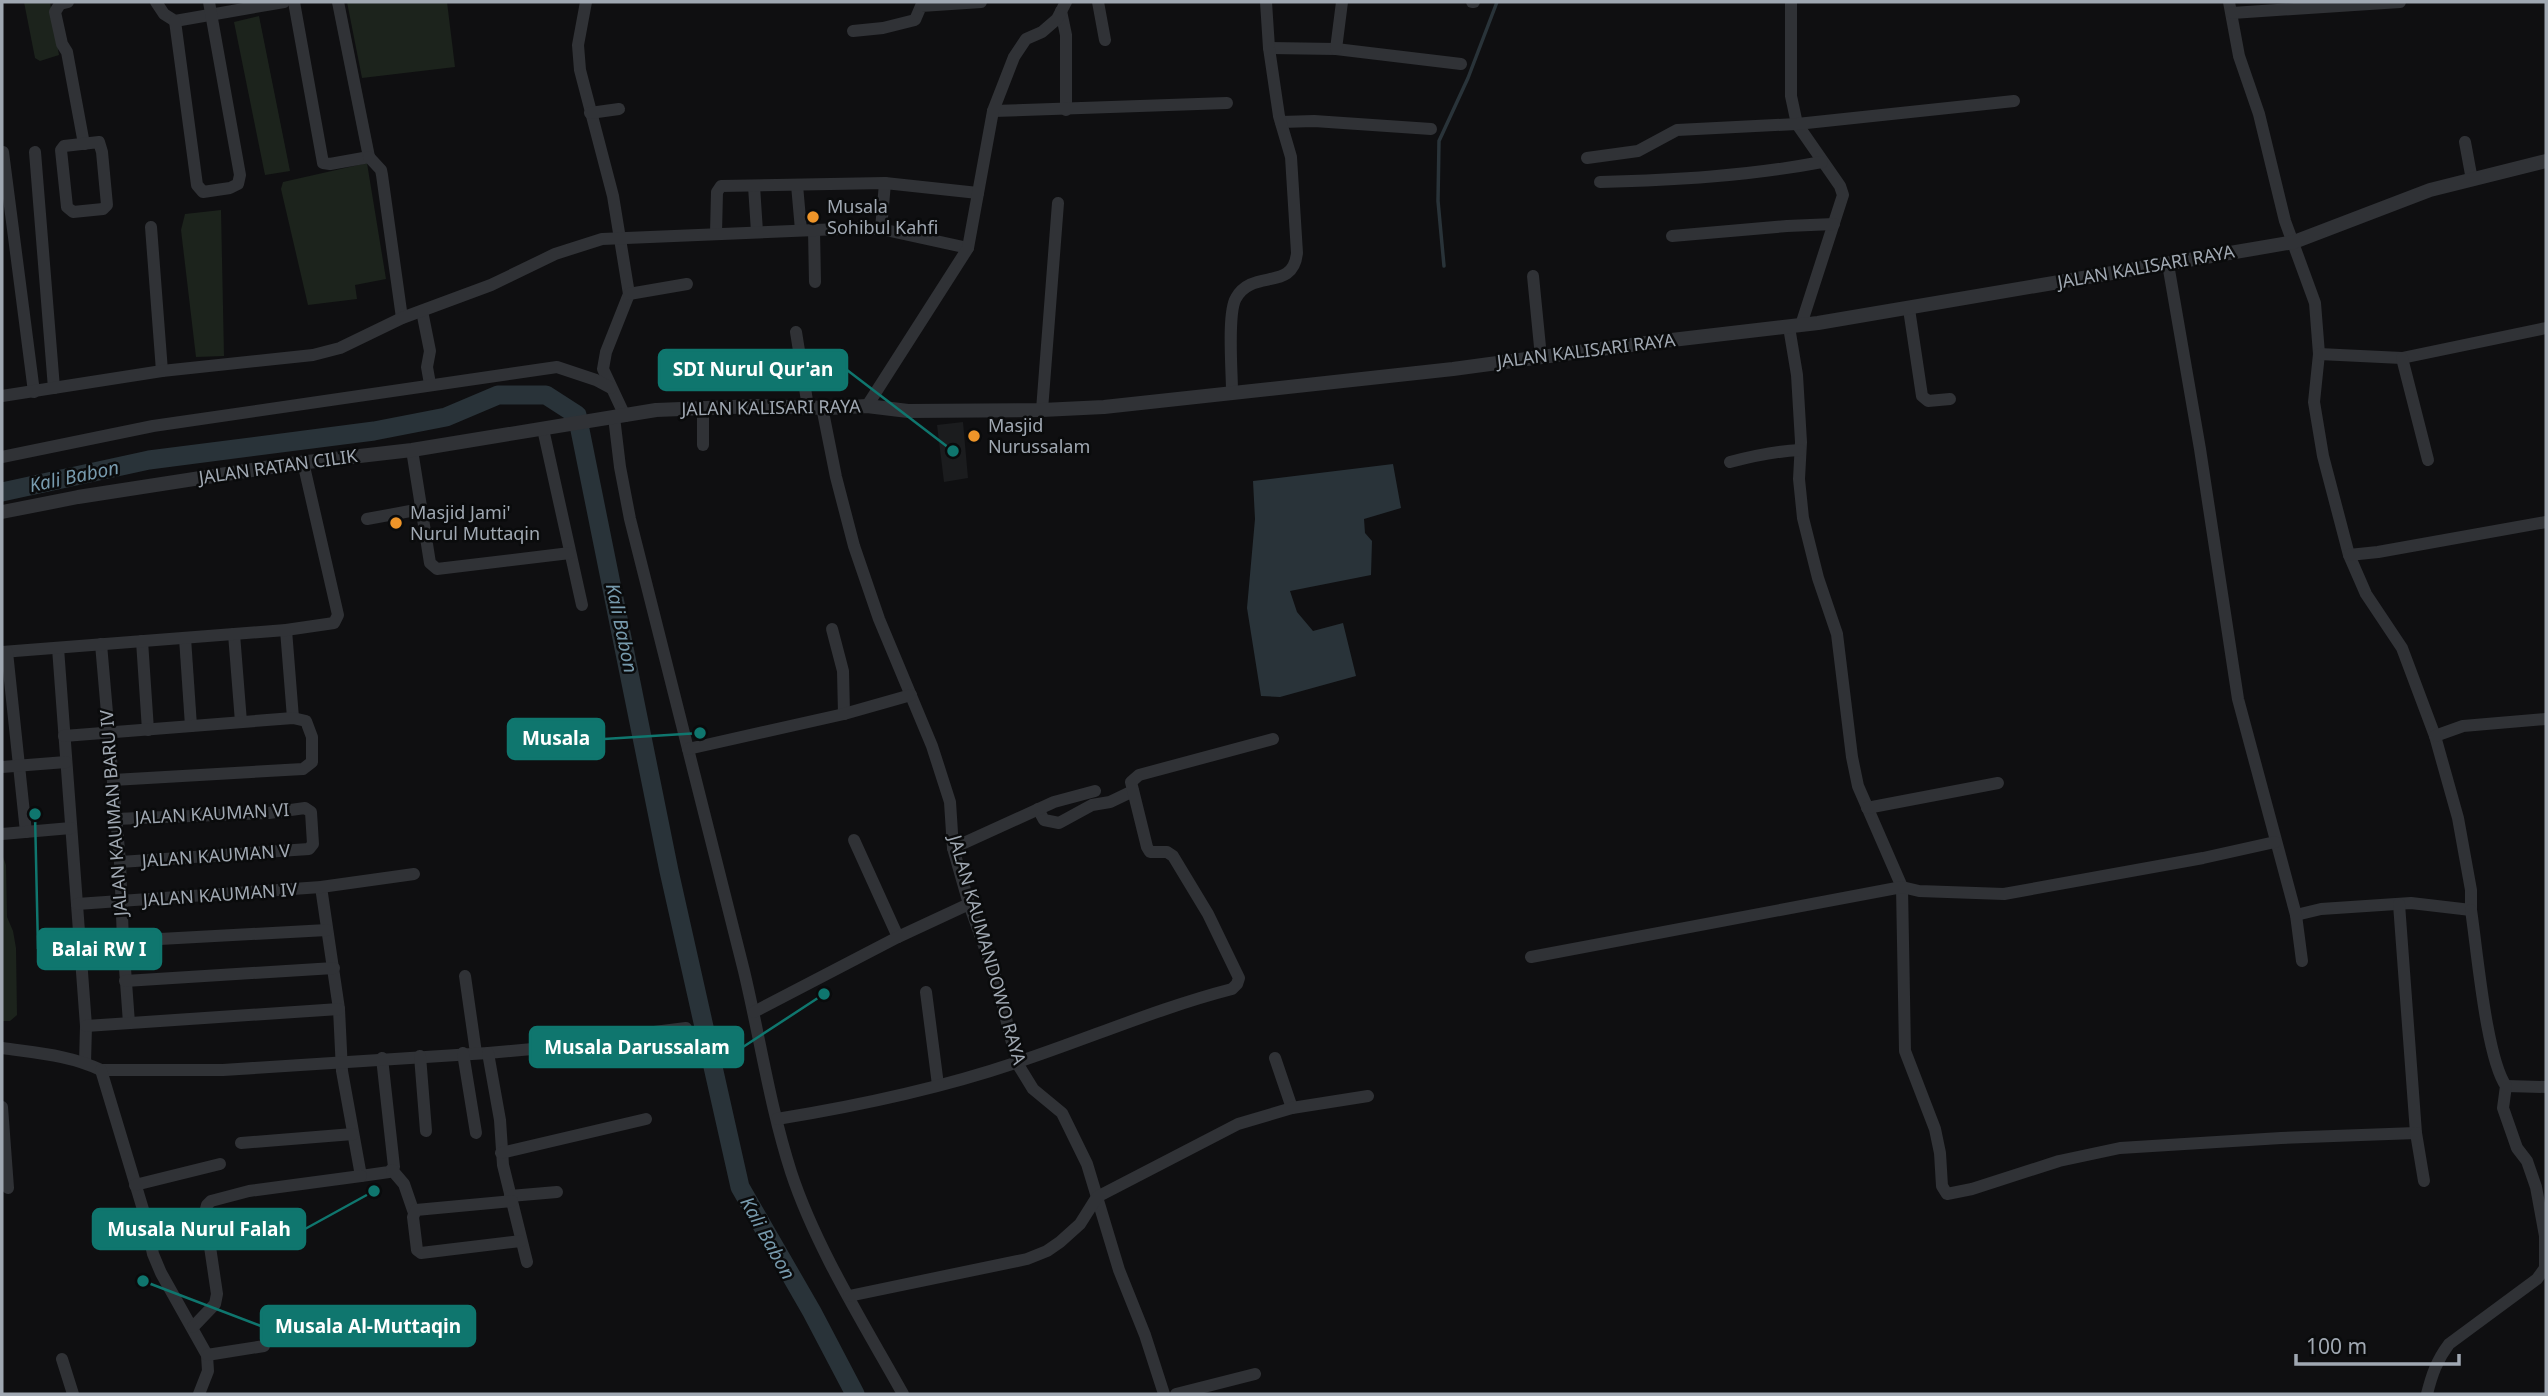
<svg xmlns="http://www.w3.org/2000/svg" width="2548" height="1396" viewBox="0 0 2548 1396" font-family="'Noto Sans',sans-serif">
<style>
.built{fill:#1b1c1e}
.green{fill:#1c231c}
.water{fill:#293339}
.lines{fill:none;stroke-linecap:round;stroke-linejoin:round}
.stream{stroke:#293339;stroke-width:3.5}
.river{stroke:#293339;stroke-width:19}
.minor{stroke:#303236;stroke-width:12}
.tertiary{stroke:#303236;stroke-width:14}
.poi-dot{fill:#ef9529;stroke:#0a0b0c;stroke-width:2.5}
.labels{text-anchor:middle;stroke-width:5;stroke-linejoin:round;paint-order:stroke}
.poi-label{font-size:18px;fill:#a0a8b2;stroke:#0a0b0c;text-anchor:start}
.street-label{font-size:18px;fill:#a0a8b2;stroke:#0a0b0c}
.water-label{font-size:19px;font-style:italic;fill:#779aad;stroke:#0a0b0c}
.leader{fill:none;stroke:#0f766e;stroke-width:2.5}
.callout-dot{fill:#0f766e;stroke:#0a0b0c;stroke-width:2.5}
.callout{fill:#0f766e;stroke:#0f766e;stroke-width:2.5}
.callout-label{font-size:19px;text-anchor:middle;font-weight:bold;fill:#fff}
</style>
<rect width="100%" height="100%" fill="#0f0f11"/>
<polygon class="built" points="963,422 968,478 944,482 937,425"/>
<g class="green">
<polygon points="24,2 50,2 59,55 40,61 35,58"/>
<polygon points="347,2 447,2 455,67 362,78"/>
<polygon points="259,16 290,171 265,175 234,22"/>
<polygon points="367,163 386,279 355,285 357,299 308,305 281,189 283,182"/>
<polygon points="221,210 224,356 196,357 181,230 185,214"/>
<polygon points="2,854 6,865 7,917 13,931 16,948 17,1015 10,1021 2,1021"/>
</g>
<polygon class="water" points="1393,464 1401,508 1364,519 1365,533 1372,541 1371,575 1290,591 1297,612 1313,631 1343,623 1356,676 1280,697 1261,696 1247,608 1255,519 1253,481"/>
<g class="lines">
<polyline class="stream" points="1444,266 1438,201 1439,141 1468,78 1497,2"/>
<polyline class="river" points="2,492 149,460 374,431 446,417 498,395 546,395 577,415 669,871 740,1187 812,1312 855,1394"/>
<g class="minor">
<polyline points="68,2 60,4 55,12 62,44 67,52 84,144"/>
<polyline points="156,2 164,14 175,21 284,2"/>
<polyline points="294,2 323,163 330,164 369,157"/>
<polyline points="338,2 369,157"/>
<polyline points="586,2 578,45 580,70 613,196 629,294 606,352 603,369 625,416"/>
<polyline points="1098,2 1105,40"/>
<polyline points="1472,2 1474,2"/>
<polyline points="1791,2 1791,96 1797,124 1840,186 1843,195 1801,325"/>
<polyline points="2229,2 2239,56 2259,114 2285,221 2315,303 2319,354 2314,402 2323,456 2349,555 2366,594 2402,648 2435,736 2458,818 2471,890 2471,910 2411,903 2321,909 2296,915"/>
<polyline points="1061,11 1066,35 1066,110"/>
<polyline points="2232,13 2400,2"/>
<polyline points="175,21 197,185 203,192 230,188 238,184 240,175 209,2"/>
<polyline points="853,31 883,28 915,20 921,6 981,2"/>
<polyline points="1269,48 1336,49 1461,64"/>
<polyline points="1336,49 1342,2"/>
<polyline points="993,111 1227,103"/>
<polyline points="590,113 619,109"/>
<polyline points="1281,122 1314,121 1431,129"/>
<polygon points="99,142 102,152 107,205 103,209 73,212 67,207 61,150 64,146"/>
<polyline points="2465,142 2472,180"/>
<polyline points="3,152 34,392"/>
<polyline points="35,152 54,388"/>
<polyline points="369,157 381,170 382,175 402,318"/>
<polyline points="1587,158 1638,151 1677,130 1797,124 2014,101"/>
<path d="M1600,182C1675,180 1748,176 1822,162"/>
<polyline points="797,185 801,230"/>
<polyline points="754,186 757,232"/>
<polyline points="151,227 162,371"/>
<polyline points="881,229 885,183"/>
<polyline points="814,230 815,282"/>
<polyline points="716,233 717,192 721,186 885,183 978,193"/>
<polyline points="1672,236 1787,226 1834,224"/>
<polyline points="2168,264 2200,449 2238,699 2296,915 2302,961"/>
<polyline points="1533,276 1541,357"/>
<polyline points="629,294 687,284"/>
<polyline points="1909,309 1922,396 1928,401 1950,399"/>
<polyline points="422,311 430,351 427,367 430,384"/>
<polyline points="1789,327 1797,375 1801,442 1799,479 1803,518 1818,578 1837,634 1852,757 1858,786 1902,887 1905,1051 1935,1129 1940,1153 1942,1186 1947,1194 1972,1189 2059,1161 2120,1148 2281,1138 2416,1133 2399,904"/>
<polyline points="796,332 808,407"/>
<polyline points="2319,354 2402,358 2546,328"/>
<polyline points="2402,358 2428,460"/>
<path d="M1232,391C1232,371 1227,313 1236,298C1253,268 1293,292 1297,253L1291,157L1279,116L1269,48L1266,2"/>
<polyline points="2,396 162,371 313,355 340,348 402,318 491,285 555,254 602,239 863,228 881,229 968,248"/>
<polyline points="867,406 968,248 993,111 1014,57 1026,39 1042,32 1057,19 1066,2"/>
<polyline points="703,407 703,445"/>
<polyline points="822,407 836,477 854,546 879,619 932,746 950,802 953,848 969,904 997,982 1017,1063 1033,1089 1062,1113 1087,1164 1119,1270 1145,1335 1164,1394"/>
<polyline points="1042,410 1058,203"/>
<path d="M614,417L620,467L630,519C668,670 706,820 744,971C760,1038 770,1107 791,1172C816,1248 864,1324 903,1394"/>
<polyline points="543,429 582,605"/>
<polyline points="412,450 430,563 437,569 570,553"/>
<polyline points="2,457 153,426 557,367 596,380 611,388"/>
<path d="M1730,462C1753,456 1776,451 1800,450"/>
<polyline points="367,519 421,509"/>
<polyline points="2349,555 2378,552 2546,522"/>
<polyline points="832,629 843,671 844,714"/>
<polyline points="286,630 293,718"/>
<polyline points="234,634 241,722"/>
<polyline points="185,638 191,726"/>
<polyline points="142,641 148,730"/>
<polyline points="101,644 120,862 123,941 129,1023"/>
<polyline points="58,648 86,1026 85,1063"/>
<polyline points="2,652 286,630 334,623 338,615 303,462"/>
<polyline points="7,652 26,832"/>
<polyline points="64,736 293,718 306,721 312,737 312,762 303,769 113,780"/>
<polyline points="2435,736 2463,726 2546,719"/>
<polyline points="688,749 844,714 911,695"/>
<polyline points="2,767 66,762"/>
<polyline points="1867,808 1998,783"/>
<polyline points="1038,809 1044,820 1059,823 1092,805 1110,802 1133,791"/>
<polyline points="115,819 269,813 305,808 311,812 313,844 309,849 120,862"/>
<polyline points="2,834 71,828"/>
<polyline points="854,840 898,937"/>
<polyline points="953,848 1054,802 1095,791"/>
<polyline points="321,887 339,1009 342,1071 361,1176 389,1172 394,1167 382,1058"/>
<polyline points="77,904 321,887 414,874"/>
<polyline points="123,941 327,930"/>
<polyline points="1531,957 1902,887 1919,891 2004,894 2203,858 2275,842"/>
<polyline points="465,976 476,1053"/>
<polyline points="125,981 334,968"/>
<polyline points="926,992 938,1085"/>
<polyline points="754,1012 898,937 969,904"/>
<polyline points="86,1026 339,1009"/>
<path d="M2,1048C36,1053 70,1055 101,1070H223L488,1053L543,1048L566,1043L686,1028"/>
<polyline points="463,1053 476,1133"/>
<polyline points="488,1053 500,1120 503,1165 527,1262"/>
<polyline points="420,1056 426,1131"/>
<polyline points="1275,1058 1292,1108"/>
<polyline points="101,1070 145,1216 153,1254 161,1273 207,1355 208,1371 199,1394"/>
<polyline points="2506,1086 2546,1087"/>
<polyline points="2,1107 8,1188"/>
<path d="M777,1119C857,1106 938,1089 1015,1063C1088,1039 1158,1008 1232,989L1237,984L1239,978L1208,914L1173,856L1167,852H1150L1147,847L1131,782L1139,775L1273,739"/>
<polyline points="2416,1133 2424,1181"/>
<polyline points="241,1143 353,1134"/>
<polyline points="501,1153 646,1119"/>
<polyline points="392,1170 404,1184 414,1213"/>
<polyline points="135,1185 220,1164"/>
<polyline points="510,1196 557,1192"/>
<polyline points="512,1201 416,1210 413,1217 417,1250 421,1253 521,1241"/>
<polyline points="849,1296 1027,1259 1047,1251 1060,1242 1080,1224 1097,1197 1238,1124 1292,1108 1368,1096"/>
<polyline points="193,1327 215,1304 217,1294 205,1213 207,1205 211,1201 249,1191 361,1176"/>
<polyline points="207,1355 264,1346"/>
<polyline points="62,1359 73,1394"/>
<polyline points="1176,1394 1255,1374"/>
<path d="M2427,1394C2432,1374 2437,1360 2449,1344L2537,1279L2545,1268V1236L2536,1187L2527,1161L2517,1148L2503,1108L2506,1086C2486,1057 2477,949 2471,910"/>
</g>
<polyline class="tertiary" points="2,512 78,497 290,464 412,450 656,410 757,406 830,408 867,406 908,411 1042,410 1104,407 1453,369 1646,343 1818,323 2294,242 2430,190 2546,161"/>
</g>
<g class="poi-dot">
<circle cx="813" cy="217" r="7"/>
<circle cx="974" cy="436" r="7"/>
<circle cx="396" cy="523" r="7"/>
</g>
<g class="labels">
<g class="poi-label">
<text x="827" y="213">Musala<tspan x="827" dy="21">Sohibul Kahfi</tspan></text>
<text x="988" y="432">Masjid<tspan x="988" dy="21">Nurussalam</tspan></text>
<text x="410" y="519">Masjid Jami'<tspan x="410" dy="21">Nurul Muttaqin</tspan></text>
</g>
<g class="street-label">
<text transform="translate(2146 267) rotate(-10)" y="6">JALAN KALISARI RAYA</text>
<text transform="translate(1586 351) rotate(-7)" y="6">JALAN KALISARI RAYA</text>
<text transform="translate(771 408) rotate(-1)" y="6">JALAN KALISARI RAYA</text>
<text transform="translate(278 467) rotate(-8)" y="6">JALAN RATAN CILIK</text>
<text transform="translate(114 813) rotate(-94)" y="6">JALAN KAUMAN BARU IV</text>
<text transform="translate(212 814) rotate(-3)" y="6">JALAN KAUMAN VI</text>
<text transform="translate(216 856) rotate(-4)" y="6">JALAN KAUMAN V</text>
<text transform="translate(220 895) rotate(-4)" y="6">JALAN KAUMAN IV</text>
<text transform="translate(987 950) rotate(74)" y="6">JALAN KAUMANDOWO RAYA</text>
</g>
<g class="water-label">
<text transform="translate(74 476) rotate(-12)" y="7">Kali Babon</text>
<text transform="translate(622 628) rotate(78)" y="7">Kali Babon</text>
<text transform="translate(768 1238) rotate(61)" y="7">Kali Babon</text>
</g>
</g>
<path class="leader" d="M953 451L847 370M700 733L604 739M35 814L38 949M824 994L743 1047M374 1191L305 1229M143 1281L261 1326"/>
<g class="callout-dot">
<circle cx="953" cy="451" r="7"/>
<circle cx="700" cy="733" r="7"/>
<circle cx="35" cy="814" r="7"/>
<circle cx="824" cy="994" r="7"/>
<circle cx="374" cy="1191" r="7"/>
<circle cx="143" cy="1281" r="7"/>
</g>
<g class="callout">
<rect x="659" y="350" width="188" height="40" rx="7"/>
<rect x="508" y="719" width="96" height="40" rx="7"/>
<rect x="38" y="929" width="123" height="40" rx="7"/>
<rect x="530" y="1027" width="213" height="40" rx="7"/>
<rect x="93" y="1209" width="212" height="40" rx="7"/>
<rect x="261" y="1306" width="214" height="40" rx="7"/>
</g>
<g class="callout-label">
<text x="753" y="376">SDI Nurul Qur'an</text>
<text x="556" y="745">Musala</text>
<text x="99" y="956">Balai RW I</text>
<text x="637" y="1054">Musala Darussalam</text>
<text x="199" y="1236">Musala Nurul Falah</text>
<text x="368" y="1333">Musala Al-Muttaqin</text>
</g>
<rect width="2548" height="1396" fill="none" stroke="#a0a8b2" stroke-width="7"/>
<path d="M2296 1354v10h163v-10" fill="none" stroke="#a0a8b2" stroke-width="3.5"/>
<text x="2306" y="1354" font-size="21" fill="#a0a8b2" stroke="#0a0b0c" stroke-width="5" paint-order="stroke">100 m</text>
</svg>
